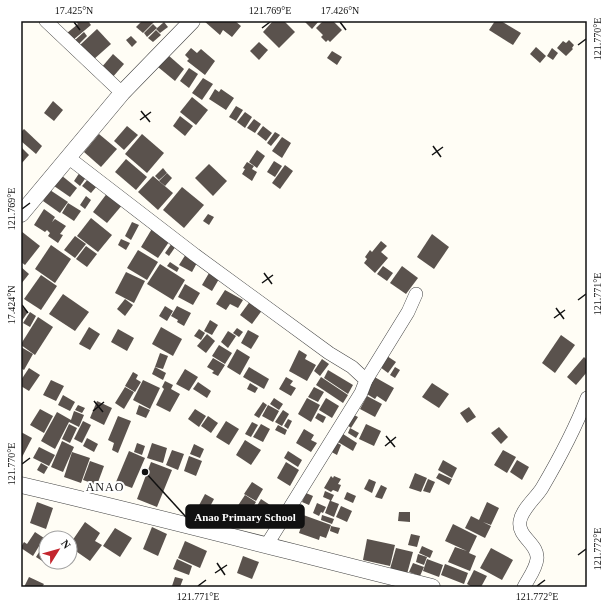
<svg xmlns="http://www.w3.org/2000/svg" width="608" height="608" viewBox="0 0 608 608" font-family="Georgia,serif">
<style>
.building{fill:#5a524d}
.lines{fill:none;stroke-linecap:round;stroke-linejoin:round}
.minor-casing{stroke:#444;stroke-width:14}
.tertiary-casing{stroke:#444;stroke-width:17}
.minor{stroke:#fff;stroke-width:13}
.tertiary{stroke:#fff;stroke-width:16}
.ticks{fill:none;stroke:#111;stroke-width:1.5}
.labels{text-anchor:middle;stroke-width:4;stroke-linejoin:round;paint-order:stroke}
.quarter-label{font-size:12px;letter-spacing:1px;fill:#111;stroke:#fff}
.leader{fill:none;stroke:#111;stroke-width:1.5}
.callout-dot{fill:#111;stroke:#fff;stroke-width:1.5}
.callout{fill:#111;stroke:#111;stroke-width:1.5}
.callout-label{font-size:11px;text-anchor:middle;font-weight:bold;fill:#fff}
.neatline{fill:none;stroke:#111;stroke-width:1.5}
.ticks-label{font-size:10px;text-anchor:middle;fill:#111}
</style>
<rect width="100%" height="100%" fill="#fffdf5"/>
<g class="building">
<polygon points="75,21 88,21 91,25 73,40 67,33 78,24"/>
<polygon points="142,21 155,21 143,33 136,27"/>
<polygon points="204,21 235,21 241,26 232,37 223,30 220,35"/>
<polygon points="273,21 284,21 295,32 279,48 263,32"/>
<polygon points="304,21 319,21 312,29"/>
<polygon points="323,21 333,21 342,30 330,42 328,40 326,42 321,37 323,35 316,28"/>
<polygon points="495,21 501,21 521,33 513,45 489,30"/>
<polygon points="164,22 168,27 160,33 156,29"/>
<polygon points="153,24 157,28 147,37 144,33"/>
<polygon points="97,29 111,44 93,60 80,45"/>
<polygon points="156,30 161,35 153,42 148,38"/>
<polygon points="84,32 87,36 78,45 74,41"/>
<polygon points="131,36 137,42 132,47 126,40"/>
<polygon points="569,40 574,45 572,48 573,49 566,56 557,48 563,41 566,43"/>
<polygon points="259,42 268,50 259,60 250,51"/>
<polygon points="536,47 546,56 540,63 530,54"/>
<polygon points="191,48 197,53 201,49 215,61 205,75 187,61 189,59 185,55"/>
<polygon points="552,48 558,53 553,60 547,56"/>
<polygon points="332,51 342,57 337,65 327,58"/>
<polygon points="113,54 124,64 112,78 101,68"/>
<polygon points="168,55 184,69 175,81 158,67"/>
<polygon points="189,68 198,74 189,88 180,81"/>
<polygon points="203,78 213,84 202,100 192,93"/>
<polygon points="215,89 219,92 221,89 234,98 226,110 209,99"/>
<polygon points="192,97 208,110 196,125 180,112"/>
<polygon points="53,101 63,110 54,121 44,113"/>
<polygon points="236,106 243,110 236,121 229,117"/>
<polygon points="245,112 252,117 245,128 237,122"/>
<polygon points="180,116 193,126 185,136 173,126"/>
<polygon points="254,119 261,124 255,133 247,128"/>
<polygon points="127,126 138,135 124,150 114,141"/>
<polygon points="263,126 272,133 266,141 257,134"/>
<polygon points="24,129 42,146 36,154 21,141 21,132"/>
<polygon points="275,132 280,135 271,146 267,143"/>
<polygon points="99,134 117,149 101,167 84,152"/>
<polygon points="142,134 164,153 147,173 125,154"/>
<polygon points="282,137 291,143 282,158 272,151"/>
<polygon points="21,147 29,155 21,164"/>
<polygon points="257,150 265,156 257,168 249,162"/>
<polygon points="126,159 147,177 136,190 115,172"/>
<polygon points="274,161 282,166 275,177 267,172"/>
<polygon points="247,162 254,166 252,169 257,172 252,181 242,174 245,169 243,168"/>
<polygon points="209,164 227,181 213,196 195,178"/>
<polygon points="285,165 293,171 280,189 272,183"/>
<polygon points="163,168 167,173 159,180 155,176"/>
<polygon points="80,172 87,176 80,186 74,181"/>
<polygon points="167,173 172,178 165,186 159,181"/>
<polygon points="61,175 77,188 70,197 54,186"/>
<polygon points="153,176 173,193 158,210 138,192"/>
<polygon points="88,179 97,186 91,193 82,186"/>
<polygon points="182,187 204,205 184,228 163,210"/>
<polygon points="50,190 68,202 60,213 43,201"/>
<polygon points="108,192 123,204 107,223 93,212"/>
<polygon points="86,196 91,200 85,209 80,205"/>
<polygon points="68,203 81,211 74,221 62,213"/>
<polygon points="44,209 55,217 52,222 55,219 66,226 60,234 63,235 58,243 48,236 50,233 47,230 45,232 34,225"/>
<polygon points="208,214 214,217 209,225 203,221"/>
<polygon points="91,218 112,235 98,252 77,236"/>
<polygon points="132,222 139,225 131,240 125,236"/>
<polygon points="153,227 171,239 158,258 141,247"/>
<polygon points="21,231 40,246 25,265 21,262"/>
<polygon points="432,234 449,247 434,269 417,257"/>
<polygon points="75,236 86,244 75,258 64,250"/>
<polygon points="121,239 130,243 126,250 118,245"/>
<polygon points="381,241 387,246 381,252 388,258 375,273 364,263 367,259 365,257 370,250 372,252"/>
<polygon points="172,243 176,246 169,256 165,253"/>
<polygon points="51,245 71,259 55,283 35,269"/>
<polygon points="86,246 97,254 87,267 76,259"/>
<polygon points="138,250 158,262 147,280 127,268"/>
<polygon points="186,254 198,261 192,272 179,265"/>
<polygon points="170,262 179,268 177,272 167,266"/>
<polygon points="160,264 185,280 173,300 147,284"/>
<polygon points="383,266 393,273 387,281 377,274"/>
<polygon points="402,266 418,278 406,294 390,283"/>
<polygon points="21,267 29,274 21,284"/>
<polygon points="126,272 145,281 134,303 115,293"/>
<polygon points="209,273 219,279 212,291 202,285"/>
<polygon points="41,275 57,286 41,310 24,299"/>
<polygon points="185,284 200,293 193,305 178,297"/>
<polygon points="225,290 243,300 238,308 230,304 226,310 216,304"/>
<polygon points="63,294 89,312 75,331 49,314"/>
<polygon points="125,299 133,305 125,316 117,309"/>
<polygon points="251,300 263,309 252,324 240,315"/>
<polygon points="21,306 28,312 21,322"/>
<polygon points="165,306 173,311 167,321 159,316"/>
<polygon points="177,306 191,313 184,326 177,322 178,320 171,316"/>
<polygon points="30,312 36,316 30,327 23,323"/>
<polygon points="38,317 53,327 35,355 21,345 21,344"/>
<polygon points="210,320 218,325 212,335 204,331"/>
<polygon points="89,327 100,334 90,350 79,344"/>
<polygon points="161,327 182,339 173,356 152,344"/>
<polygon points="237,328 243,332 239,337 233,333"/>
<polygon points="118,329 134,338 127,351 111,342"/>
<polygon points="199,329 205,333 201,340 194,336"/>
<polygon points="248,330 259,336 251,349 241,343"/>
<polygon points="228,331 236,336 228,348 221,342"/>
<polygon points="207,334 215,341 206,353 197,346"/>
<polygon points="561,335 575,345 555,373 542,363"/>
<polygon points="219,345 232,353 225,364 212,356"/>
<polygon points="21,347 33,354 24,370 21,368"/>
<polygon points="237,349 250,357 240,375 227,367"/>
<polygon points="299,350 307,355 305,359 316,365 307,381 289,371"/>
<polygon points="160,353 168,356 163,369 155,367"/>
<polygon points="387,356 396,362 388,373 380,367"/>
<polygon points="584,357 587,360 587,372 576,385 567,377"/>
<polygon points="213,358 225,365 218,376 212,373 214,371 207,367"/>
<polygon points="322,359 329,364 320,376 314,371"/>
<polygon points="155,367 166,373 163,380 152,374"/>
<polygon points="249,367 269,379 264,389 243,377"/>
<polygon points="395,367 400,370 395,378 390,375"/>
<polygon points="29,368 40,375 29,391 21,386 21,380"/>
<polygon points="185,369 198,377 189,391 176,384"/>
<polygon points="328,370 353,385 348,394 324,378"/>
<polygon points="133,372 138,375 136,379 141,382 135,392 125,386"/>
<polygon points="371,375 394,388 386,402 377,396 375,399 362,391"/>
<polygon points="286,377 293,381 290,385 296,388 291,396 279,389"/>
<polygon points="321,377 348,395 343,403 316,385"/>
<polygon points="51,380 64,386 56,401 43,395"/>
<polygon points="143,380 160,388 150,409 133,400"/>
<polygon points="165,381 173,385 171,389 180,394 170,412 156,405 164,389 162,387"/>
<polygon points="198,382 211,391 207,398 193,389"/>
<polygon points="250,383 258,388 255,393 247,389"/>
<polygon points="432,383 449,394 439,408 422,397"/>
<polygon points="125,387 134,392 124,409 115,403"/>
<polygon points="314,387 324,392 318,402 308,397"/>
<polygon points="63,395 75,402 70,411 58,405"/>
<polygon points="367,396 382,404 375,417 360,409"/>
<polygon points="274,398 283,404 279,410 270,404"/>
<polygon points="307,398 320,405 311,422 298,414"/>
<polygon points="326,398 339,406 332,418 319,410"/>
<polygon points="97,401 112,408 104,425 90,418"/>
<polygon points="263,402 267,405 259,418 254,415"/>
<polygon points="78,405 85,408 82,413 75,410"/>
<polygon points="139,405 150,410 146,418 136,414"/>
<polygon points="268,405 279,411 273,422 262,416"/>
<polygon points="469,407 476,417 467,423 460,413"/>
<polygon points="40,409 53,416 44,433 30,425"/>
<polygon points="195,409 206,416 199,427 188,419"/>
<polygon points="283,410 289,414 282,426 275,422"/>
<polygon points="74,411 84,415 79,427 69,422 55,449 41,441 57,412 71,420"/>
<polygon points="318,413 326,417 323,423 315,418"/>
<polygon points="352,414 358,417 351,428 346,424"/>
<polygon points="118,416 131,421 118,453 112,450 114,443 108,440"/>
<polygon points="208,416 218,423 211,433 201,426"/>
<polygon points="288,419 292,421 288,429 284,426"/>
<polygon points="83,421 91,425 82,443 74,439"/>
<polygon points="226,421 239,429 229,445 216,437"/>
<polygon points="252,422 258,425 251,437 245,434"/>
<polygon points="69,424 77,428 70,443 62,439"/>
<polygon points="261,424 270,429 263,442 253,437"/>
<polygon points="366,424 381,431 374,446 359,439"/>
<polygon points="278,425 287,430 285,435 275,430"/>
<polygon points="499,427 508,437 501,444 491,433"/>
<polygon points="350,428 359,433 356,438 348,433"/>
<polygon points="304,429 314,435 311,440 317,443 311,452 296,443"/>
<polygon points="21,432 32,438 21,459"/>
<polygon points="343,434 357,443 353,451 338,442"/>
<polygon points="87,438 98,444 94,452 83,446"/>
<polygon points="245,440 261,450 251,465 236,455"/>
<polygon points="62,441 74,447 63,472 51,467"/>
<polygon points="334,441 341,445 337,455 328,450"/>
<polygon points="137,443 145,446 142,455 134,452"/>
<polygon points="152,443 167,448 163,463 147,458"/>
<polygon points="194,444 204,449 200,458 190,454"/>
<polygon points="39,447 55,455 49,466 33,458"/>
<polygon points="172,450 184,454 178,470 166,465"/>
<polygon points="503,450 516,457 507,473 494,465"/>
<polygon points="129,451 145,458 132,488 116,482"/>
<polygon points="288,451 302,460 298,467 284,458"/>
<polygon points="72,452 90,458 81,483 64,477"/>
<polygon points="189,456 202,461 196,476 184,471"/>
<polygon points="443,460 457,468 452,478 438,470"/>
<polygon points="517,460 529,467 522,480 510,472"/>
<polygon points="90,461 104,466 97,485 83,480"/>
<polygon points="151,462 172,470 157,507 137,499"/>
<polygon points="286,462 299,470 290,486 277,478"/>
<polygon points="41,463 48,467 44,474 37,470"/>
<polygon points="415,473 427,478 421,492 409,488"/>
<polygon points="439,473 452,479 449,485 436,478"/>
<polygon points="331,476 333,478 334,476 341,479 338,484 341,485 338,492 333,490 331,492 324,488"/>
<polygon points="369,479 376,482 372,493 364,489"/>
<polygon points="428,479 435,482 430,493 423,491"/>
<polygon points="252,482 263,489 256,501 244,494"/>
<polygon points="381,485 387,488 382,499 375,497"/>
<polygon points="325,491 334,495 331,501 339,504 334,517 325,513 330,500 323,497"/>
<polygon points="347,492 356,496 353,503 344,499"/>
<polygon points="306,493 313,496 309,505 302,502"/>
<polygon points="205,494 214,499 205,516 196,511"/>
<polygon points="245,495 256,502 246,518 235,510"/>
<polygon points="261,499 276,509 264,527 250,518"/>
<polygon points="37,502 53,508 46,529 30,523"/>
<polygon points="487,502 499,508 491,525 483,522 491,526 485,538 465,528 471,516 479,520"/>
<polygon points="317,503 326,507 323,513 321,512 319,516 313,513"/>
<polygon points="341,506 352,511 347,522 336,517"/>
<polygon points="295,512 331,525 326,538 320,536 319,540 299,533 301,527 291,523"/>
<polygon points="399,512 410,512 410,522 398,521"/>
<polygon points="322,515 334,519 332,524 321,520"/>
<polygon points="85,522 100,533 95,541 102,545 90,561 70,547 70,544"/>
<polygon points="453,524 477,536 469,553 476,556 470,571 448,562 455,547 467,551 445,541"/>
<polygon points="331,526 340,528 338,534 330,531"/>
<polygon points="152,527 167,534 158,556 143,549"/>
<polygon points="115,528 132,538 120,557 103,546"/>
<polygon points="35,532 44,538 33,556 21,548 21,547 24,542 27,544"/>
<polygon points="411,534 420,536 417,547 408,545"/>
<polygon points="367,539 395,545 390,566 363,560"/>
<polygon points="46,541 46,562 53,562 50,566 36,557"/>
<polygon points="185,541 207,551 200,568 178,558"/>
<polygon points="422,546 433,551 430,558 419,553"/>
<polygon points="396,548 413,552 407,574 390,569"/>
<polygon points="491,548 513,560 502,580 480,568"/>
<polygon points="418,554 427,557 424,565 416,562"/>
<polygon points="243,556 259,562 252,579 237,573"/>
<polygon points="177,559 192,566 189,575 173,569"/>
<polygon points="427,559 443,565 439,577 423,571"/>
<polygon points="413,563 424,567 420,576 409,572"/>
<polygon points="445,564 468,573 464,584 441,575"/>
<polygon points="474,570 487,576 481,587 472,587 467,584"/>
<polygon points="29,577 44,584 42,587 24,587"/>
<polygon points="175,577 183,579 180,587 172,586"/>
</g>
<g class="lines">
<defs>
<g id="minor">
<polyline points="46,21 122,93"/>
<polyline points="69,158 195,255 329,353 352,367 366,380 361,393 266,546"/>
<polyline points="366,380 408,312 416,294"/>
<path d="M524,587C528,579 536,569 537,559C539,544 517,537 520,521C522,509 535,499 542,488C559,459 575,429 587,398"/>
</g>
<g id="tertiary">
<polyline points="21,214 122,93 192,21"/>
<path d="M21,485C159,517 295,553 432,587"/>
</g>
</defs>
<use href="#minor" class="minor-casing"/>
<use href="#tertiary" class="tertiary-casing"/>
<use href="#minor" class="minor"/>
<use href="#tertiary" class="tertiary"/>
</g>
<path class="ticks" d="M74,22L80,30M340,22L346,30M262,28L270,22M578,45L586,39M141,111L150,122M140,120L151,112M433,146L441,157M432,155L443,147M22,209L30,203M264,273L272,284M262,283L273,275M578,300L586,294M22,305L28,313M556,308L564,319M554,318L565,310M94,401L103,412M93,411L104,402M386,436L395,447M385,446L396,437M22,464L30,458M578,555L586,549M217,563L225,575M215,573L227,565M198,586L206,580M537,586L545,580"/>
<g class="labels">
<g class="quarter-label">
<text x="105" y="491">ANAO</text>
</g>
</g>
<path class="leader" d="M145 472L186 517"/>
<circle class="callout-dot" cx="145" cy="472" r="4"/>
<rect class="callout" x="186" y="505" width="118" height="23" rx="4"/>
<g class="callout-label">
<text x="245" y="521">Anao Primary School</text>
</g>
<rect width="608" height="608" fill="none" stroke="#ffffff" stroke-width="44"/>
<g transform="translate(58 550) rotate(53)"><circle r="19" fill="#ffffff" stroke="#a0a0a0"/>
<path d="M0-3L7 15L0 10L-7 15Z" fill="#c4262e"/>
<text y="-6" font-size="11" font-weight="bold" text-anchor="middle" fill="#111111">N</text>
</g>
<rect x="22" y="22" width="564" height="564" class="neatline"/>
<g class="ticks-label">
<text x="74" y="14">17.425°N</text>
<text x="270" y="14">121.769°E</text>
<text x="340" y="14">17.426°N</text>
<text transform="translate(597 39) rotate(-90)" y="4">121.770°E</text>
<text transform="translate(11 209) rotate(-90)" y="4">121.769°E</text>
<text transform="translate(597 294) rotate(-90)" y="4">121.771°E</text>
<text transform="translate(11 305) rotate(-90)" y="4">17.424°N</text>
<text transform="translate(11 464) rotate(-90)" y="4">121.770°E</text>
<text transform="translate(597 549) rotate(-90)" y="4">121.772°E</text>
<text x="198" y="600">121.771°E</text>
<text x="537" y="600">121.772°E</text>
</g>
</svg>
